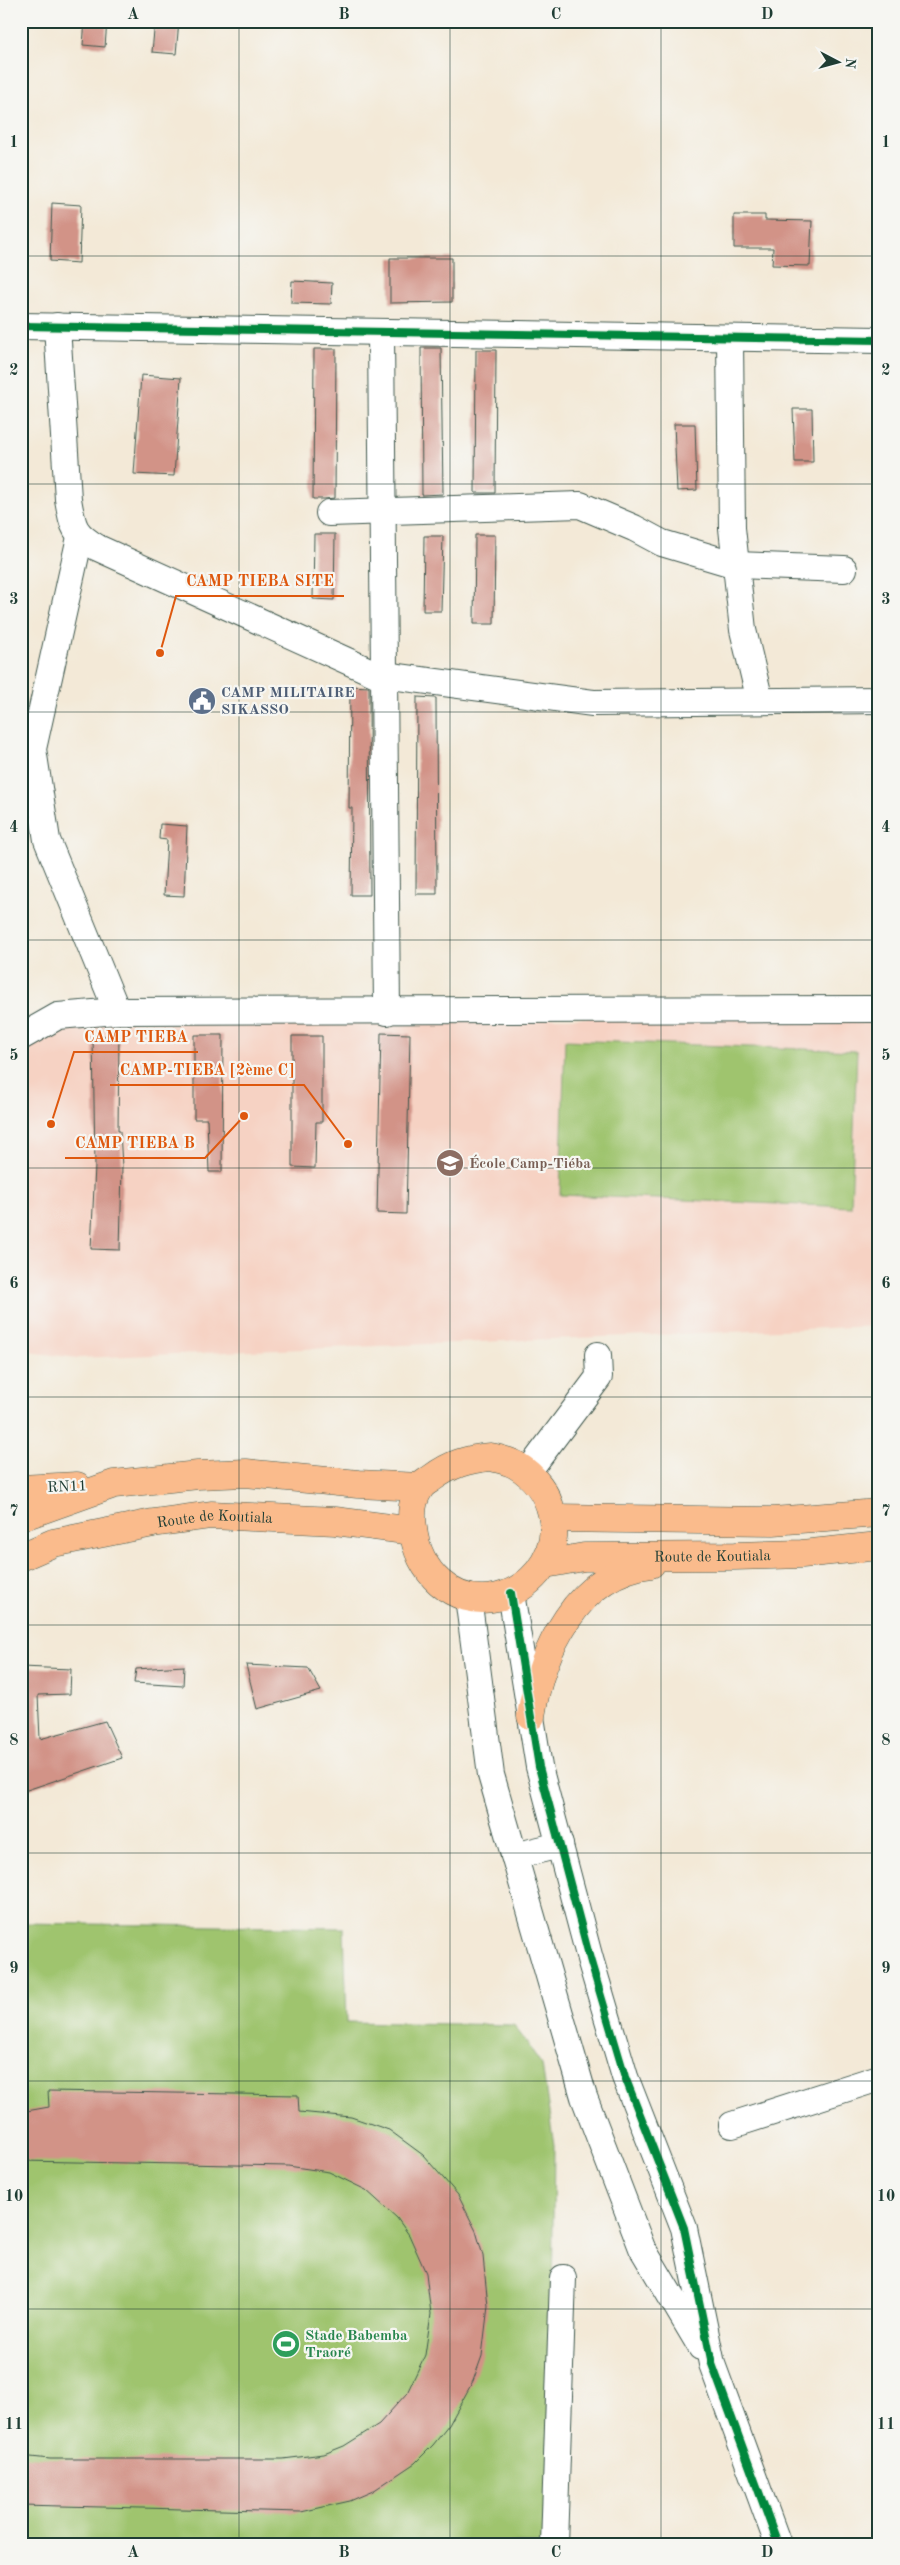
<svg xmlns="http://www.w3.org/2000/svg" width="900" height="2565" viewBox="0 0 900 2565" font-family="'Old Standard TT',serif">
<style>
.built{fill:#f6d2c3}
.green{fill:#9fc46e;stroke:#5f8051}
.building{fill:#d29387}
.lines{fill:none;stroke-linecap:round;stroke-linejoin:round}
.minor-casing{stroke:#3f574c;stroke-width:28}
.major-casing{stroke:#3f574c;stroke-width:29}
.minor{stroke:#fff;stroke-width:26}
.major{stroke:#fabb8c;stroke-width:28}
.cycleway-casing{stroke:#f6f6f2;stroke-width:11}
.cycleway{stroke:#00873e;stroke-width:8}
.grid{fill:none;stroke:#1f3d34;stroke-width:1;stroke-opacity:0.55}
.labels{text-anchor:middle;stroke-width:4.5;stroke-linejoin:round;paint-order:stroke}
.service-label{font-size:15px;font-weight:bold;fill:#4e5e75;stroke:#f6f6f2;text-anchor:start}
.education-label{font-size:15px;font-weight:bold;fill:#785e54;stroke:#f6f6f2;text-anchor:start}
.street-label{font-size:15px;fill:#1f3d34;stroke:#f6f6f2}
.leisure-label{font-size:15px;font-weight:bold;fill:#27864d;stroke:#f6f6f2;text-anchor:start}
.leader{fill:none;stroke:#de580e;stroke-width:2}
.callout-dot{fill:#de580e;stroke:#f6f6f2;stroke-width:2}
.callout-label{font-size:16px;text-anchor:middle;font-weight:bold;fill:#de580e;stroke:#f6f6f2;stroke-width:4.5;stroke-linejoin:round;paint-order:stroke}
.neatline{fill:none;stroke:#1f3d34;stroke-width:2}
.grid-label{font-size:16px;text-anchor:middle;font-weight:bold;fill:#1f3d34}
</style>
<rect width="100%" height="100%" fill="#f6f6f2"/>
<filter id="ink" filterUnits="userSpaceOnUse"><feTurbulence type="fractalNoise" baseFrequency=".02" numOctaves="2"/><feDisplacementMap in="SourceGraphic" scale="10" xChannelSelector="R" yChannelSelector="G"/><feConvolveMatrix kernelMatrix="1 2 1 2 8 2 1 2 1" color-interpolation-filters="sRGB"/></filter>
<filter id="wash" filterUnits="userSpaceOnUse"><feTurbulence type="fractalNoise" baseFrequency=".0096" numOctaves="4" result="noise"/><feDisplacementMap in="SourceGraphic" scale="20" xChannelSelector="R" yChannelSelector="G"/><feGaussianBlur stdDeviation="1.12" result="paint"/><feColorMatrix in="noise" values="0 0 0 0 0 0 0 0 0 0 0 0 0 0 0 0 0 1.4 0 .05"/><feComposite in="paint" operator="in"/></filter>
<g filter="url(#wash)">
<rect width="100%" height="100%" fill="#f3e9d7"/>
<polygon class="built" points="879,1015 878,1326 78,1358 21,1351 21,1023"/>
<g class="green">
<polygon points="565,1040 857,1051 851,1207 560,1195"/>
<polygon points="21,1923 344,1928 347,2022 514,2025 542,2065 554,2146 549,2541 538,2544 21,2544"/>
</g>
<g id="blocks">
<g class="building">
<polygon points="85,21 107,21 105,47 83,45"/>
<polygon points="155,21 179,21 176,54 152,52"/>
<polygon points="52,203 81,205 79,263 50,261"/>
<polygon points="734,215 765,215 765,220 812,221 810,266 772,265 773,248 734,248"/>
<polygon points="390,258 452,258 452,302 390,303"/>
<polygon points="292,281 332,283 331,304 291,303"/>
<polygon points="421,348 441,348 443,494 422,495"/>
<polygon points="314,349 336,349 335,498 324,499 313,499"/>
<polygon points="476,350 496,350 495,493 475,493"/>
<polygon points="141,375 181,378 174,476 134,474"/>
<polygon points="793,409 812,409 813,462 795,462"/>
<polygon points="674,424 695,424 697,490 677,491"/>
<polygon points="314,534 335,534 334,600 313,599"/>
<polygon points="475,535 495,535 494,624 474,624"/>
<polygon points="424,536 443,536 441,611 423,611"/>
<polygon points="350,686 369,687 370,895 351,895 352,808 349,808"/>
<polygon points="417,697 436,698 437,894 416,894"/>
<polygon points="160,824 187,826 184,896 164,895 167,840 159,839"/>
<polygon points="381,1033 410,1034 406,1214 377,1213"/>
<polygon points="194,1035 223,1035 222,1172 209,1172 207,1119 194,1119"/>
<polygon points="93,1036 119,1036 118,1131 120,1131 122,1167 120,1250 91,1249 95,1166"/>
<polygon points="292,1036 322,1036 322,1122 316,1122 315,1168 292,1167"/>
<polygon points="246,1665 308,1668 321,1691 257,1709"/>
<polygon points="184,1666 183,1686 134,1683 136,1669"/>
<polygon points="21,1667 71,1669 70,1694 38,1695 40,1739 105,1721 122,1758 21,1792"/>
<polygon points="48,2091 298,2095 299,2112 351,2117 389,2130 423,2155 458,2195 476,2231 483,2256 488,2306 482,2356 473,2381 449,2425 433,2445 415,2463 373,2491 350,2501 301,2512 21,2505 21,2456 50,2459 283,2459 324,2454 344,2446 379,2424 407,2393 425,2355 431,2314 426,2273 409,2235 397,2218 366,2190 329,2172 288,2166 21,2161 21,2112 49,2107"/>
</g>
</g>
</g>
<g filter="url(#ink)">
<use href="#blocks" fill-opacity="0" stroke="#3f574c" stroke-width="1"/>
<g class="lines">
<defs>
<g id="minor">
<polyline points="21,326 879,340"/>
<path d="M57,326L68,499C73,527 73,533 98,548L376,674L593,703L879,700"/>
<polyline points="381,333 387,1012"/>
<polyline points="730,339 732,528 743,630 760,701"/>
<polyline points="329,513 580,505 634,528 662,543 736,565 844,569"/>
<polyline points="80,537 33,749 47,840 117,1011"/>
<polyline points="21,1037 58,1016 117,1011 879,1009"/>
<polyline points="527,1473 599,1377 598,1355"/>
<polyline points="511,1593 539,1767 590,1959 625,2077 684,2228 712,2364 778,2544"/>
<polyline points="468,1597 491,1775 584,2097 642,2248 701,2347"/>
<polyline points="514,1856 560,1845"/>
<polyline points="732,2125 879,2078"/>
<polyline points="554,2544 563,2278"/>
</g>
<g id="major">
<path d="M491,1457C499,1459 509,1461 516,1465C553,1487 567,1536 538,1572C527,1585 514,1593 498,1597C452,1608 417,1570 413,1528C411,1515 412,1499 420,1488C422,1484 428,1481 432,1478C451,1464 467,1459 491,1457Z"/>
<polyline points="21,1489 77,1486"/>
<polyline points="21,1517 114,1484 198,1475 246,1473 358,1484 420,1487"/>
<polyline points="554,1518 773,1521 879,1513"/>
<path id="s1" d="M21,1557L53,1543L153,1523L211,1515L335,1521L413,1531"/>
<path id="s2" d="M545,1564L584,1557L735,1556L802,1554L879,1546"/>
<path d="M531,1716C541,1652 577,1572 651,1564"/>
</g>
</defs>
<use href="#minor" class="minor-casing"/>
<use href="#major" class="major-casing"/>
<use href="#minor" class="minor"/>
<use href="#major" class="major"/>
<defs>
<g id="cycleway">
<polyline points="21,326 879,340"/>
<polyline points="511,1593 539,1767 590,1959 625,2077 684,2228 712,2364 778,2544"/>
</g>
</defs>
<use href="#cycleway" class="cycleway-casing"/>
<use href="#cycleway" class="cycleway"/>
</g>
</g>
<path class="grid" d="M239,21V2544M450,21V2544M661,21V2544M21,256H879M21,484H879M21,712H879M21,940H879M21,1168H879M21,1397H879M21,1625H879M21,1853H879M21,2081H879M21,2309H879"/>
<defs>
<symbol id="civic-disc" viewBox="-11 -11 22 22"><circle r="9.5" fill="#5c6f8a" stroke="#f6f6f2"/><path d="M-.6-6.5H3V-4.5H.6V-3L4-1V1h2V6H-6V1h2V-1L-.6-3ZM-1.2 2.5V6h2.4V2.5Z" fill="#fff"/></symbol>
<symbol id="school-disc" viewBox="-11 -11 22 22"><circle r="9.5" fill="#8d6e63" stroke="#f6f6f2"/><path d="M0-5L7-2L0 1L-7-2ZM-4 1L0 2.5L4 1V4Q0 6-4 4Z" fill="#fff"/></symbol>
<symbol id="stadium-disc" viewBox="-11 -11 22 22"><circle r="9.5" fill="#2e9e5b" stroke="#f6f6f2"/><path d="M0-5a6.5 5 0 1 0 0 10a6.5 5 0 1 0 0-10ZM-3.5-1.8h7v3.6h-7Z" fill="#fff"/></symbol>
</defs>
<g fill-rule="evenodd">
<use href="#civic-disc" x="186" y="685" width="32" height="32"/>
<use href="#school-disc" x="434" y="1147" width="32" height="32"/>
<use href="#stadium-disc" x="270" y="2328" width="32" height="32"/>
</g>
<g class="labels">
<g class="service-label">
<text x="221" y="697">CAMP MILITAIRE<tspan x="221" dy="17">SIKASSO</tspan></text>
</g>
<g class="education-label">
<text x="469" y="1168">École Camp-Tiéba</text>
</g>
<g class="street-label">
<text transform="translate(67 1486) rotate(-3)" y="5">RN11</text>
<text dy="5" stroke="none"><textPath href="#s1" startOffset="199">Route de Koutiala</textPath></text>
<text dy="5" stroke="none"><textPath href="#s2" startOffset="168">Route de Koutiala</textPath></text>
</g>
<g class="leisure-label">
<text x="305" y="2340">Stade Babemba<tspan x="305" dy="17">Traoré</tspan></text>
</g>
</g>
<path class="leader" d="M160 653L176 596H344M51 1124L74 1052H198M348 1144L304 1085H110M244 1116L205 1158H65"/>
<g class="callout-dot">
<circle cx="160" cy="653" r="5"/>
<circle cx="51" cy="1124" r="5"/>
<circle cx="348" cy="1144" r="5"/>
<circle cx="244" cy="1116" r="5"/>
</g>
<g class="callout-label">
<text x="260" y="586">CAMP TIEBA SITE</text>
<text x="136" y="1042">CAMP TIEBA</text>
<text x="207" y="1075">CAMP-TIEBA [2ème C]</text>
<text x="135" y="1148">CAMP TIEBA B</text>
</g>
<rect width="900" height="2565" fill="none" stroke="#f6f6f2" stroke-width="55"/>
<g transform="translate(838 62) rotate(96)" stroke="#f6f6f2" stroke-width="4" paint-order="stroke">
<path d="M0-4L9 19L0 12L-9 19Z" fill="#1f3d34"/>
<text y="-8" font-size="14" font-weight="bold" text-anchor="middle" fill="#1f3d34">N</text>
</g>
<rect x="28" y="28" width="844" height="2510" class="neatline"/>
<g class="grid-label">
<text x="133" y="19">A</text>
<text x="344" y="19">B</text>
<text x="556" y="19">C</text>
<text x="767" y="19">D</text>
<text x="14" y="147">1</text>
<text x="886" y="147">1</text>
<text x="14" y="375">2</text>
<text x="886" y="375">2</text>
<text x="14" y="604">3</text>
<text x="886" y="604">3</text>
<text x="14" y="832">4</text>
<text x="886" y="832">4</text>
<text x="14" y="1060">5</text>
<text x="886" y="1060">5</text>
<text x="14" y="1288">6</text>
<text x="886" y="1288">6</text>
<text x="14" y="1516">7</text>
<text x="886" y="1516">7</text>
<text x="14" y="1745">8</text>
<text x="886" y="1745">8</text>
<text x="14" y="1973">9</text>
<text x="886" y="1973">9</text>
<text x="14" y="2201">10</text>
<text x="886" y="2201">10</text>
<text x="14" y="2429">11</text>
<text x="886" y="2429">11</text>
<text x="133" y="2557">A</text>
<text x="344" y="2557">B</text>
<text x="556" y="2557">C</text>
<text x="767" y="2557">D</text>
</g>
</svg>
